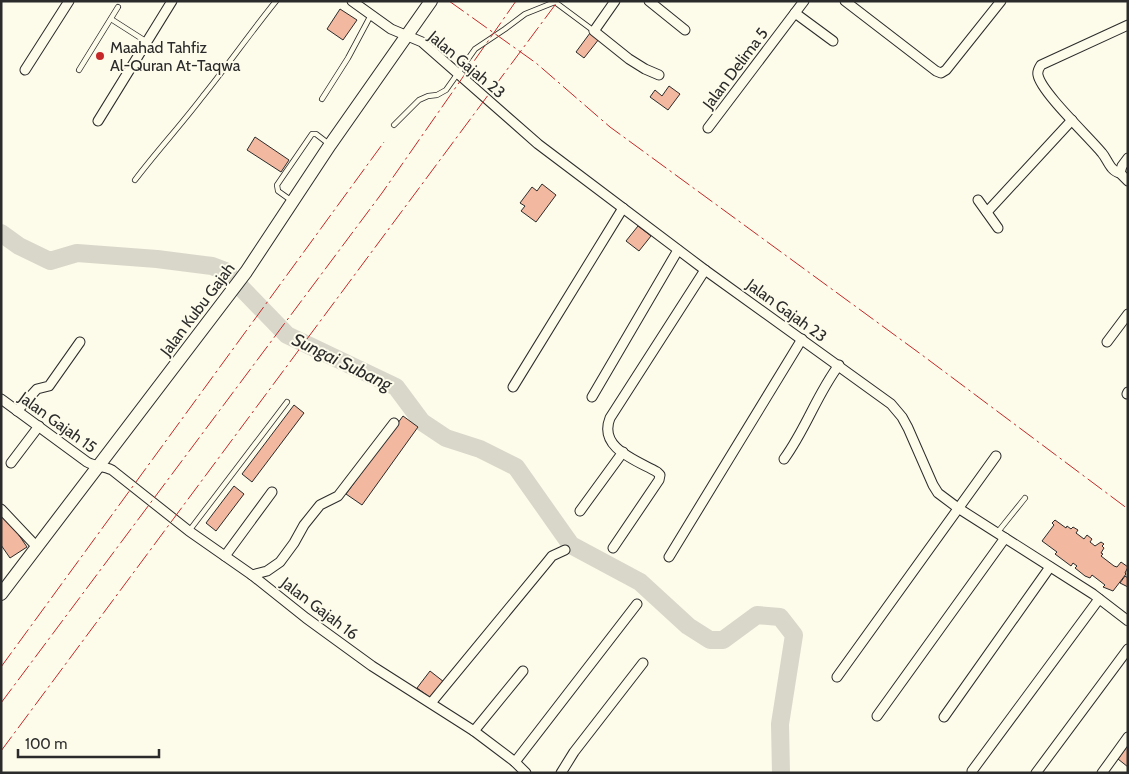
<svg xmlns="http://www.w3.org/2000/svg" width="1129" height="774" viewBox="0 0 1129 774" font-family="Cabin,sans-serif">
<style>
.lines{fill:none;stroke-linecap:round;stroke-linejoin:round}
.river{stroke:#d8d7c9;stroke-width:18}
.building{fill:#f2b8a0;stroke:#2b2b2b}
.lane-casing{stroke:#2b2b2b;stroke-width:6}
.street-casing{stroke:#2b2b2b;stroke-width:11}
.secondary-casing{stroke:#2b2b2b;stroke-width:14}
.lane{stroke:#fdfbea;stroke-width:4.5}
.street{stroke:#fdfbea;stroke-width:9}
.secondary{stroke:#fdfbea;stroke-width:12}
.power{stroke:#c62828;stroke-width:1;stroke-dasharray:18 4 2.5 4;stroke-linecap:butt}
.poi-dot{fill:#c62828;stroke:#fdfbea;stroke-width:2}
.labels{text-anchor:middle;stroke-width:4;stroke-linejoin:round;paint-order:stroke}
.poi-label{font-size:16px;fill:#2b2b2b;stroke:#fdfbea;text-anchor:start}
.street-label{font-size:16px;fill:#2b2b2b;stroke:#fdfbea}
.water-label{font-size:18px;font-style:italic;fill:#2b2b2b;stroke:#fdfbea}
</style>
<rect width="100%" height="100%" fill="#fdfbea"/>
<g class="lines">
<polyline class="river" points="1,233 19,246 50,261 77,253 157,259 212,266 225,271 287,335 396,387 422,422 446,438 480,449 516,467 571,545 640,582 688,626 710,640 723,640 757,615 780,617 794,635 780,724 781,773"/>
</g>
<g class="building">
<polygon points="340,9 357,20 343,40 327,29"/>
<polygon points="590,33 599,39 584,58 576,52"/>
<polygon points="669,86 680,94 668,110 650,97 655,90 662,96"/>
<polygon points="255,137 289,160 281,172 247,150"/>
<polygon points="542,184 556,195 536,222 521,211 525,206 520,203 532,187 537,191"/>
<polygon points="638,226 651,236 639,251 626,241"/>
<polygon points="294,405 304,413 252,482 242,474"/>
<polygon points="403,416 418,427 362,505 346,494"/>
<polygon points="234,486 244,494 216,531 206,523"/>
<polygon points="4,513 27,547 10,558 1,545 1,514"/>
<polygon points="1055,520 1066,528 1067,526 1071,529 1073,527 1078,530 1076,533 1084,539 1087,535 1092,539 1090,542 1095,546 1101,542 1104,544 1102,546 1104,548 1101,553 1103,554 1101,556 1114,566 1117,567 1121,562 1128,567 1125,573 1126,574 1113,591 1103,587 1105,585 1092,575 1090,578 1085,576 1075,568 1077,566 1073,563 1071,566 1055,554 1057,552 1042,541 1054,525 1052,523"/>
<polygon points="1125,576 1128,578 1128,587 1120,583"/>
<polygon points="430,671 444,682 432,699 417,688"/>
<polygon points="1128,745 1128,767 1118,759"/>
</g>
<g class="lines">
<defs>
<g id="lane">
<polyline points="555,2 594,31"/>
<polyline points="111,19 147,42"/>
<polyline points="79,70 118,7"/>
<polyline points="322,99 348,58 371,15"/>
<polyline points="394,125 419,100 428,96 437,95 446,90 475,49 505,29 525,14 555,2"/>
<path d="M135,180C157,151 181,125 203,96C228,65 251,32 276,1"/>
<polyline points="292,201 278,191 277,185 312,134 316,134 329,144"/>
<polyline points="189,531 287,402"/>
<polyline points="997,533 1025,498"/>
</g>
<g id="street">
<polyline points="352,1 391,29 422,42 538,144 705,270 891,404 902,417 908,428 933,485 938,493 958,508 1093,594 1128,621"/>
<polyline points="615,1 594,31 629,59 645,69 659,75"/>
<polyline points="649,1 685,30"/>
<polyline points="845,1 936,71 941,73 946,70 1001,1"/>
<polyline points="795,13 833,41"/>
<polyline points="25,70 69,1"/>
<polyline points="98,121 172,1"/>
<polyline points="708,128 804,1"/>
<polyline points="1128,158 1122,166 1120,173 1128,181"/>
<path d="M1120,173C1110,171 1108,160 1102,153C1089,137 1041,92 1038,75C1037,71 1039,68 1041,65L1128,25"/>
<polyline points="978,200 998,228"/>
<polyline points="987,212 1072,120"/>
<polyline points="1107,342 1128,314"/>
<polyline points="513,387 623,208"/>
<polyline points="1127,394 1128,392"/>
<polyline points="592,397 678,250"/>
<path d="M1,399L87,462C94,466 103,466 112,470L189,531L252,575L306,618L372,666L474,731L515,762L526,773"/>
<polyline points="17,411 37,389 49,386 80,342"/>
<path d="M784,459C806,429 817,394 839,365"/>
<polyline points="11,463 39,426"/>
<polyline points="1,509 36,546"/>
<polyline points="580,511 623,452"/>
<path d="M613,548L659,480L660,475L657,472C636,460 598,448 610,418L705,270"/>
<polyline points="225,556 272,492"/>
<polyline points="669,557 802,339"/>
<polyline points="252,575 267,571 280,562 294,543 304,525 320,505 338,496 394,423"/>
<polyline points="837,677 996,456"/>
<polyline points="431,703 548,561 552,556 565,550"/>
<polyline points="877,716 1005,538"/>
<polyline points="944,717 1050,567"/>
<polyline points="474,731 523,671"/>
<polyline points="515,762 637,604"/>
<polyline points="972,771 1099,599"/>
<polyline points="561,773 574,752 643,663"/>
<polyline points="1036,773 1128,649"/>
<polyline points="1102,773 1128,737"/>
</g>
<polyline id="secondary" points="1,594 246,272 330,145 431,1"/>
</defs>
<use href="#lane" class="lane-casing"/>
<use href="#street" class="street-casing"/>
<use href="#secondary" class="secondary-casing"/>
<use href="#lane" class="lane"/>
<use href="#street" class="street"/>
<use href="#secondary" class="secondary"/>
<g class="power">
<polyline points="449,1 536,63 610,127 922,355 1128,509"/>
<polyline points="1,667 384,142"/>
<polyline points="1,703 382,193 516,1"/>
<polyline points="1,751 558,1"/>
</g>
</g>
<circle class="poi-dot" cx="100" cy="56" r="5"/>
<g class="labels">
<g class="poi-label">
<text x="110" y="53">Maahad Tahfiz<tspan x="110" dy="18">Al-Quran At-Taqwa</tspan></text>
</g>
<g class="street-label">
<text transform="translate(467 64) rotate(40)" y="6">Jalan Gajah 23</text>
<text transform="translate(735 68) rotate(-53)" y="6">Jalan Delima 5</text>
<text transform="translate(197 309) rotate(-53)" y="6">Jalan Kubu Gajah</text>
<text transform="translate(787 310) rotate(36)" y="6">Jalan Gajah 23</text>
<text transform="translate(58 422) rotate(36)" y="6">Jalan Gajah 15</text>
<text transform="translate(320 608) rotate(37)" y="6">Jalan Gajah 16</text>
</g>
<g class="water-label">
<text transform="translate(342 362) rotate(26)" y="6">Sungai Subang</text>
</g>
</g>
<rect width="1129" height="774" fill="none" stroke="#2b2b2b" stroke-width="5"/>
<path d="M18 749v8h141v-8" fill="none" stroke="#2b2b2b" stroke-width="2.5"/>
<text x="25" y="749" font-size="15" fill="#2b2b2b" stroke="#fdfbea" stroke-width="4" paint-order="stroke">100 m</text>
</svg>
